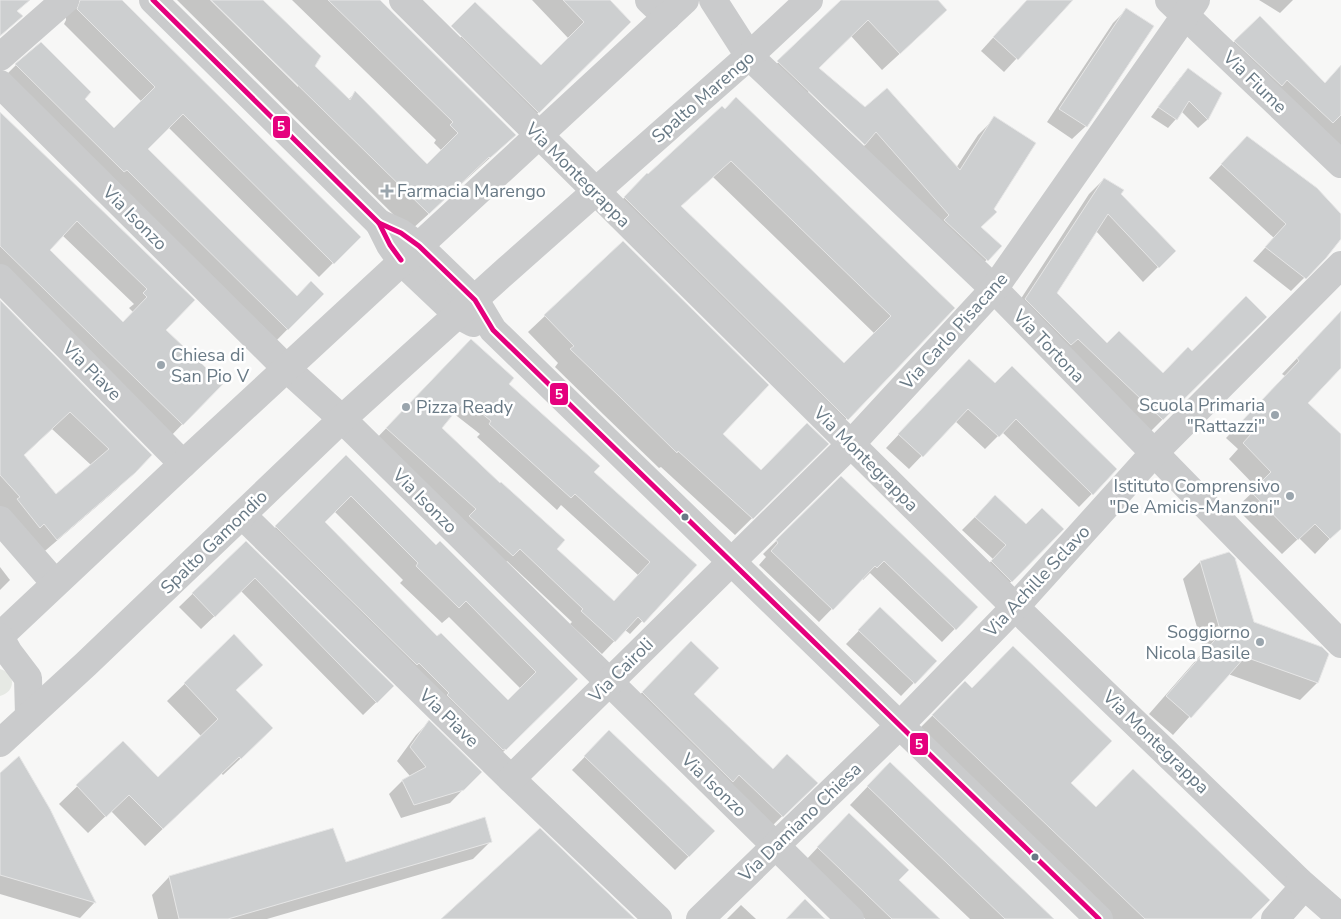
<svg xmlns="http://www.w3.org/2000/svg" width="1341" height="919" viewBox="0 0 1341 919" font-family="'Nunito Sans',sans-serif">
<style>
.green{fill:#e6e9e4}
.shadow{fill:#0003;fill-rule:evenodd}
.building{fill:#cdcfd0;stroke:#e6e6e6;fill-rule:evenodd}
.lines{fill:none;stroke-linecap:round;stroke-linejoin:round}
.minor{stroke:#cacbcc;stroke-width:28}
.bus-1-casing{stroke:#fff;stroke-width:9}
.bus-1{stroke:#e5007d;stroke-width:5}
.poi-dot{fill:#9aa5ad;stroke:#fff;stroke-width:2}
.bus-dot{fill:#687985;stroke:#fff;stroke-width:2}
.labels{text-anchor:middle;stroke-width:5;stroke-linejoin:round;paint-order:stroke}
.street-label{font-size:18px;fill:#687985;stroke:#fff}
.poi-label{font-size:18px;fill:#687985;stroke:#fff;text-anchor:start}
.line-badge{stroke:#fff;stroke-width:2}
.badge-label{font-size:14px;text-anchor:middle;font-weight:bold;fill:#fff}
</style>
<rect width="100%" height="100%" fill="#f7f7f6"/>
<path class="green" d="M0,669C16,673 16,692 0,696Z"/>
<g class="shadow">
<polygon points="56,0 120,0 359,237 319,277 168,127 146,149 297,298 322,294 273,344 2,79 16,65 83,99 114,130 142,102 64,24 66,20 66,12"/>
<polygon points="177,0 210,0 298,87 298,83 213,0 262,0 313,66 348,100 355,93 427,165 442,151 434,143 436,140 292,0 378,0 515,135 410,231"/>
<polygon points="532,0 608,0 629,22 523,128 446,52 462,36 541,67 569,39"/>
<path d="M843,0H936L929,27L882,70L851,36L817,68L865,109L956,168L978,135L995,118L993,209L996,212L980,228L1000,246L970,277L761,79ZM809,90L866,144L864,146L808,92Z"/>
<polygon points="1027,0 1071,0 1004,72 981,51"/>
<polygon points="1259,0 1293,0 1280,13"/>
<polygon points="1126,10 1086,126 1072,139 1047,122 1113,23"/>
<polygon points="1235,41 1324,84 1341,66 1341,157 1223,54"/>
<polygon points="1188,69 1221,94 1207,120 1198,128 1181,111 1176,119 1168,128 1151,117 1180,78"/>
<path d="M722,108L953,308L830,436L607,215L647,175L648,176ZM713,177L875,334L844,365L680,207Z"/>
<path d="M0,113L194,300L165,330L221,384L168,439L0,274ZM62,235L134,304L129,308L133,312L122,323L48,250Z"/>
<polygon points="1234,151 1341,216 1341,237 1325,257 1291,291 1253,261 1274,238 1209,178"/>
<polygon points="1104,179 1174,251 1143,282 1096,231 1055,294 1107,344 1163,375 1192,353 1265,317 1148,434 1011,314 1089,194"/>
<polygon points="623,242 722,434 761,471 827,444 735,535 661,467 659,468 603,414 555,367 558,363 528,332"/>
<polygon points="1341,312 1341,367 1307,403 1341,436 1341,527 1315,554 1299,538 1282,554 1236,508 1257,488 1229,459 1238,449 1226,438 1285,376 1282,374"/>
<path d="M30,333L134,472L116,490L39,556L0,511V360ZM52,429L91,465L56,496L23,456Z"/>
<path d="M458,353L507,384L593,472L695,565L630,634L625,630L602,654L570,624L572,622L507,561L500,568L374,441ZM453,413L480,434L477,437L557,510L561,505L638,575L613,602L555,549L440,428Z"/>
<polygon points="956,374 995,385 1116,469 1079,507 1002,432 985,449 955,421 909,469 886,448"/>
<path d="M346,457L436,547L576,679L489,766L260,543ZM334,511L403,580L400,583L442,623L449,617L521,689L508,702L437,638L323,522Z"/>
<polygon points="841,477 976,607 942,642 870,573 863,580 862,578 819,622 759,565 766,557 763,554"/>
<polygon points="982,510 1026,526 1062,529 998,595 978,575 993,559 962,530"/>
<polygon points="246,542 393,686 363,715 241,591 201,629 179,607"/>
<polygon points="1200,562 1253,623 1317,683 1300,700 1228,674 1173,735 1149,714 1204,651 1183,579"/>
<polygon points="0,567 10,580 0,590"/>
<polygon points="880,609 935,661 901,696 846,644"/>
<polygon points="234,636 235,690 254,746 223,775 221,773 145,846 111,811 88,833 59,804 123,742 158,779 202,737 167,701"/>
<polygon points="678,655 693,694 772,770 816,783 769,829 629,706"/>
<polygon points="965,683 1096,808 1250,919 1111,919 916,732"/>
<polygon points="429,722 480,772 450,803 401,818 389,794 402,781 410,776 397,761 416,735"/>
<polygon points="609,732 689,856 675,870 572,770"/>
<polygon points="0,775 95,902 80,918 0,894"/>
<polygon points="873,781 1052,919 970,919 850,805"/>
<polygon points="836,828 897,880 938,919 865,919 805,861"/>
<polygon points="333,829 345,864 491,841 473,859 267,919 158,919 152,895 169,877"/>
<polygon points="741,905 756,919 727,919"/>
</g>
<g class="building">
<polygon points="0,0 30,0 17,11 23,16 0,36"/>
<polygon points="80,0 122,0 361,237 334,264 183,114 148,149 297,296 311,281 324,294 288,330 127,170 124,172 15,64 41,42 91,92 85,99 114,128 155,87 77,9"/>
<polygon points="211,0 263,0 321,56 315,66 350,100 355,91 427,164 458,133 450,125 453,122 328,0 380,0 516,135 490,158 489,157 429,214"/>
<polygon points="563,0 610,0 631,22 539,113 451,26 475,2 541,65 584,22"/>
<polygon points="841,0 938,0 947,10 900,54 868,20 819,68 865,107 887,88 960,170 994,116 1036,143 994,209 997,212 981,227 1002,246 988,261 944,220 949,215 876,132 865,145 777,61"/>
<polygon points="1027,0 1073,0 1018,60 993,37"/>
<polygon points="1126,8 1154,26 1087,127 1059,109"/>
<polygon points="1260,16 1325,83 1341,65 1341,115 1333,123 1287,80 1282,86 1234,41"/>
<polygon points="1188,68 1222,93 1208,120 1189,101 1177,120 1158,107"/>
<path d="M736,97L955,308L848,420L624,197L647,173L648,174L722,106L725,109ZM731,161L891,316L844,363L681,206Z"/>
<path d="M0,112L195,300L166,330L223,384L183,425L0,246ZM77,221L147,289L143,293L147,297L123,322L50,250Z"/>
<polygon points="1247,136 1317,188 1341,214 1341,239 1326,258 1306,279 1265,247 1286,224 1221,164"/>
<polygon points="1104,178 1124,190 1121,194 1176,251 1159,268 1108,214 1057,293 1107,343 1119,331 1163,373 1188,347 1192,351 1246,296 1267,317 1163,420 1078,339 1071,345 1025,299"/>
<polygon points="623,241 769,385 723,434 761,470 807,423 829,444 753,519 678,451 677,453 620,397 570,349 574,346 544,315"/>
<path d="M0,300L152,455L135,473L57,540L44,524L40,528L17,499L20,497L0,475ZM70,412L109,449L56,494L24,455Z"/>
<polygon points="1341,311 1341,368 1308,403 1341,434 1341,529 1330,539 1315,524 1298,540 1251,492 1271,472 1243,443 1252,433 1241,422 1299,361 1297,358"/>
<path d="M471,339L514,378L509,384L600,466L594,472L697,565L644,623L638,617L615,642L581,611L583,609L520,549L513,556L469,516L476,509L386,428ZM465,400L491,421L489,424L571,498L575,494L650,562L614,601L557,549L565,540L501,482L500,483L442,428Z"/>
<polygon points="969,359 995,383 1012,366 1117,469 1093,495 1016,419 999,437 968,409 923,457 898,434"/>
<path d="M346,455L436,545L440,541L578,679L506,750L505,749L503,750L447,695L449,693L419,663L417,665L275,526ZM351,496L418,563L416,566L459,608L466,601L536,672L508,700L441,633L437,636L325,522Z"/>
<polygon points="841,476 978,607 956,630 884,561 877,568 875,566 833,610 771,551 778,543 776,540"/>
<polygon points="995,495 1026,524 1042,508 1064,529 1012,582 991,561 1006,545 975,517"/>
<polygon points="246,541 394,686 377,703 255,578 215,617 192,593"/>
<polygon points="1229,552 1235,558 1254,622 1322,647 1329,654 1318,683 1245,657 1191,718 1166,696 1221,633 1200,561"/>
<polygon points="880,607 937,661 915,684 858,630"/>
<polygon points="234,634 263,665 236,690 273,728 241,759 239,757 163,829 129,795 106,817 76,785 123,741 158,777 218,719 184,683"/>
<polygon points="691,641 719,668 694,694 773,769 787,754 818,783 783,817 739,775 733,782 642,692"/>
<polygon points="1013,646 1112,741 1071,783 1096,807 1133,769 1270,900 1251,919 1145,919 932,715 965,681 972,688"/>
<polygon points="429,720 482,772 464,790 414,805 402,780 426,767 410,747"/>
<polygon points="609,730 715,831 689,857 584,756"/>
<polygon points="19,756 50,809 96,903 0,875 0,773"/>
<polygon points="890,762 1054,919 1005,919 867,786"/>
<polygon points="849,813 909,870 899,880 940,919 892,919 817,847"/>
<polygon points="485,817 492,842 228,919 179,919 169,876 333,828 346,862"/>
<polygon points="540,828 635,919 441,919 490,874"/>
<polygon points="805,899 825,919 786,919"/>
</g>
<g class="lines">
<g class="minor">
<polyline points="153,0 379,223 390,245 402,262 458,315 473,323"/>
<polyline points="403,0 1015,607 1298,880 1301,885 1300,891 1275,919"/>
<polyline points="649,0 667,17"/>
<polyline points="713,0 749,56 994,289 1341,644"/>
<polyline points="1169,0 1341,164"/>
<polyline points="0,57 65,0"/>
<polyline points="0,84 287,369 342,419 850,919"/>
<polyline points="379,223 401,233 419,246 475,300 493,330 1099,919"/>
<polyline points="0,278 183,464"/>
<polyline points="242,515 511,779 658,919"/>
<polyline points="0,520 55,583"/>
<polyline points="0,636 183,464 685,0"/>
<polyline points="0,637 9,653 28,678 29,715"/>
<polyline points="0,743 86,664 342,419 508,269 749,56 809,0"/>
<polyline points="511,779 851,444 994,289 1196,0"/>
<polyline points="1300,882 1341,918"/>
<polyline points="700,919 900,725 1015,607 1154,453 1341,265"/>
</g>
<defs>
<g id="bus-1">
<polyline points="153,0 379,223 390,245 401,260"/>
<polyline points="379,223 401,233 419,246 475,300 493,330 1099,919"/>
</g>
</defs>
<use href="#bus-1" class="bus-1-casing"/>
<use href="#bus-1" class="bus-1"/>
</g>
<g class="poi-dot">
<path d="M384.5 183.5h5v5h5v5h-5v5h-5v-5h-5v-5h5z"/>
<circle cx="161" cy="365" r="5"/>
<circle cx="406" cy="407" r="5"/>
<circle cx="1275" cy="415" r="5"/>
<circle cx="1290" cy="496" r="5"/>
<circle cx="1260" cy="642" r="5"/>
</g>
<g class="bus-dot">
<circle cx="685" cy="517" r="4.5"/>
<circle cx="1035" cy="857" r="4.5"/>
</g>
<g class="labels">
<g class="street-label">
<text transform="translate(1255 82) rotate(44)" y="6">Via Fiume</text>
<text transform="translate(703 97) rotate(-41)" y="6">Spalto Marengo</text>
<text transform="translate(578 175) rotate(45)" y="6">Via Montegrappa</text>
<text transform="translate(135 218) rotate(45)" y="6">Via Isonzo</text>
<text transform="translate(954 331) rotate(-48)" y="6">Via Carlo Pisacane</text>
<text transform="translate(1049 346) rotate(46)" y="6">Via Tortona</text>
<text transform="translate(92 371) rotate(45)" y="6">Via Piave</text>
<text transform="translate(866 459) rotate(45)" y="6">Via Montegrappa</text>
<text transform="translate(425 501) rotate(45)" y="6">Via Isonzo</text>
<text transform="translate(214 542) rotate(-44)" y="6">Spalto Gamondio</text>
<text transform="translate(1037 581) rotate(-47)" y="6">Via Achille Sclavo</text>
<text transform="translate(621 670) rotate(-45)" y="6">Via Cairoli</text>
<text transform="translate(449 718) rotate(44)" y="6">Via Piave</text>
<text transform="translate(1156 742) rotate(44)" y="6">Via Montegrappa</text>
<text transform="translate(714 785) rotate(44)" y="6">Via Isonzo</text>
<text transform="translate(800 822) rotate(-44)" y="6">Via Damiano Chiesa</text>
</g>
<g class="poi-label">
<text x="397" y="197">Farmacia Marengo</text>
<text x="171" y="361">Chiesa di<tspan x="171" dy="21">San Pio V</tspan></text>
<text x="1265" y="411" text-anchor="end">Scuola Primaria<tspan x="1265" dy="21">"Rattazzi"</tspan></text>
<text x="416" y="413">Pizza Ready</text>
<text x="1280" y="492" text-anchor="end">Istituto Comprensivo<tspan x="1280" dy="21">"De Amicis-Manzoni"</tspan></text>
<text x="1250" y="638" text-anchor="end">Soggiorno<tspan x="1250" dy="21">Nicola Basile</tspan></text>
</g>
</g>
<g class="line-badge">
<rect x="272" y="115" width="19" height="24" rx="5" fill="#e5007d"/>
<rect x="549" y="382" width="20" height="24" rx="5" fill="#e5007d"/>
<rect x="909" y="732" width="20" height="24" rx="5" fill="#e5007d"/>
</g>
<g class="badge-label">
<text x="281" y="131">5</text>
<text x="559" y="399">5</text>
<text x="919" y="749">5</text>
</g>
</svg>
